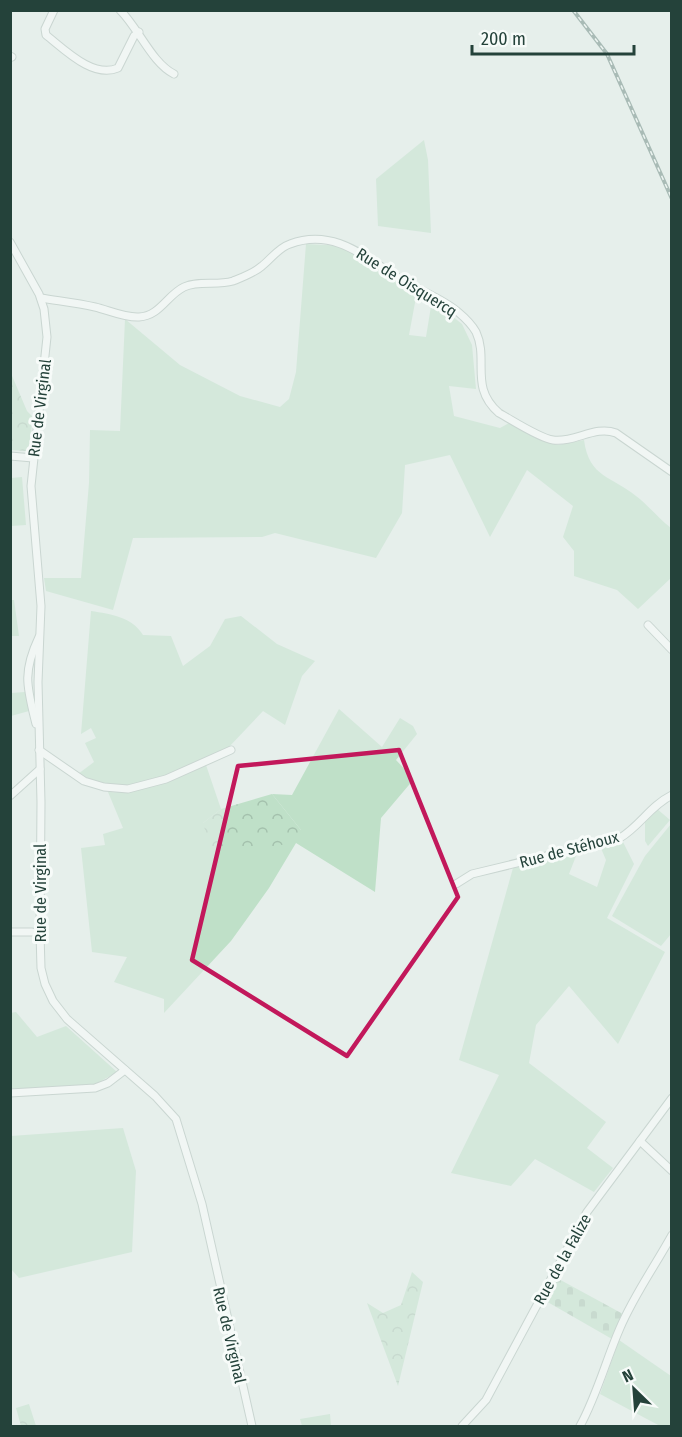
<svg xmlns="http://www.w3.org/2000/svg" width="682" height="1437" viewBox="0 0 682 1437" font-family="'Fira Sans Condensed',sans-serif">
<style>
.grass{fill:#bfe0c8}
.forest{fill:url(#forest-crowns)}
.cemetery{fill:url(#cemetery-stones)}
.lines{fill:none;stroke-linecap:round;stroke-linejoin:round}
.minor-casing{stroke:#a8b8b2;stroke-width:9}
.minor{stroke:#fff;stroke-width:7}
.rail-casing{stroke:#5f7d75;stroke-width:4}
.rail{stroke:#f7fbf9;stroke-width:1.5;stroke-dasharray:4.5;stroke-linecap:butt}
.marked{fill:none;stroke:#c2185b;stroke-width:4.5;stroke-linejoin:round}
.labels{text-anchor:middle;stroke-width:6;stroke-linejoin:round;paint-order:stroke}
.street-label{font-size:16px;fill:#24423a;stroke:#f7fbf9}
</style>
<defs>
<pattern id="forest-crowns" width="20" height="18" patternUnits="userSpaceOnUse" patternTransform="scale(1.5)"><rect width="20" height="18" fill="#bfe0c8"/><path d="M2 6a3 3 0 1 1 6 0M12 15a3 3 0 1 1 6 0" fill="none" stroke="#a4c1ad"/></pattern>
<pattern id="cemetery-stones" width="16" height="16" patternUnits="userSpaceOnUse" patternTransform="scale(1.5)"><rect width="16" height="16" fill="#bfe0c8"/><path d="M2 7V4a2 2 0 0 1 4 0v3zM10 15v-3a2 2 0 0 1 4 0v3z" fill="#a4c1ad"/></pattern>
</defs>
<rect width="100%" height="100%" fill="#e6efeb"/>
<g class="grass">
<polygon points="424,140 428,160 431,233 378,226 376,179"/>
<path d="M306,244L346,246L417,292L409,335L426,337L432,300L462,324L472,345L476,389L449,386L454,416L500,428L511,422L537,438L558,445L584,440C589,478 612,476 636,496C649,506 658,518 671,528V578L638,609L617,590L574,576V551L563,537L573,506L527,470L490,537L450,455L405,465L402,513L376,558L275,533L262,537L133,538L113,610L46,591L44,578H81L89,483L90,430L120,431L125,319L180,365L240,396L280,407L289,399L296,372Z"/>
<polygon points="22,477 26,525 11,526 11,478"/>
<polygon points="11,600 14,600 19,636 11,636"/>
<path d="M91,611C111,614 132,617 143,635L171,636L183,666L210,646L225,619L241,616L277,644L315,661L302,676L285,725L263,711L228,748L168,776L128,787L97,782L78,774L94,762L85,743L96,738L91,728L81,734Z"/>
<polygon points="25,692 29,711 11,716 11,693"/>
<path d="M339,709L382,747L400,718L413,726L417,734L396,760L414,779L381,818L375,892L296,843L269,888L231,941L164,1013V999L114,982L127,957L92,952L81,848L105,845L103,834L123,828L108,792C143,794 174,777 206,765L221,809L203,823L301,830L272,794L292,795Z"/>
<polygon points="656,808 670,820 648,846 645,841 645,820"/>
<polygon points="671,824 671,934 661,946 612,916 645,856"/>
<polygon points="622,840 634,864 607,918 665,952 618,1044 569,986 536,1025 529,1063 606,1122 587,1148 613,1168 594,1192 535,1159 511,1186 451,1173 499,1075 459,1060 513,868 578,851 569,874 597,887 606,860 600,846"/>
<polygon points="16,1012 37,1037 66,1026 117,1072 94,1085 11,1089 10,1013"/>
<polygon points="123,1128 136,1171 132,1252 19,1278 11,1269 11,1136"/>
<polygon points="619,1340 671,1376 671,1426 660,1426 600,1394"/>
<polygon points="330,1414 331,1426 302,1426 300,1419"/>
</g>
<g class="forest">
<polygon points="10,371 27,411 32,416 31,440 27,451 11,450"/>
<polygon points="272,794 301,830 296,843 212,854 203,823 221,809"/>
<polygon points="412,1272 423,1282 398,1386 367,1303 383,1313 401,1305"/>
<polygon points="29,1404 36,1426 21,1426 16,1408"/>
</g>
<polygon class="cemetery" points="555,1277 623,1314 612,1339 544,1300"/>
<g class="lines">
<defs>
<g id="minor">
<path d="M54,10L45,29L46,35C64,49 93,79 118,68L134,36L139,32"/>
<path d="M120,10C139,29 152,63 174,74"/>
<polyline points="10,56 12,57"/>
<polyline points="10,242 39,294 44,309 47,337 31,486 41,606 38,682 41,802 40,933 41,968 45,984 53,1001 67,1019 155,1096 176,1119 202,1204 252,1426"/>
<path d="M41,298C59,301 77,303 95,307C108,310 125,318 139,317C160,316 167,295 184,287C199,280 217,286 233,281C243,277 254,273 262,266C271,259 278,248 290,244C335,227 367,259 402,280C420,291 442,298 458,312C464,317 472,325 476,332C489,360 469,387 499,413C512,420 539,438 553,440C575,443 595,425 616,433L672,472"/>
<polyline points="10,456 33,458"/>
<polyline points="648,625 672,650"/>
<path d="M36,724C27,687 22,673 39,637"/>
<polyline points="39,750 84,781 104,787 128,789 166,779 231,750"/>
<polyline points="10,796 40,769"/>
<path d="M456,884L472,874L620,838C640,826 650,806 672,795"/>
<polyline points="10,932 32,932"/>
<polyline points="10,1093 95,1088 108,1083 125,1070"/>
<polyline points="640,1141 672,1171"/>
<polyline points="462,1426 486,1400 587,1212 672,1098"/>
<path d="M580,1426C597,1395 606,1360 620,1328C634,1295 655,1266 672,1235"/>
</g>
</defs>
<use href="#minor" class="minor-casing"/>
<use href="#minor" class="minor"/>
<defs>
<polyline id="rail" points="573,10 607,54 672,199"/>
</defs>
<use href="#rail" class="rail-casing"/>
<use href="#rail" class="rail"/>
</g>
<path d="M0 0H682V1437H0ZM399,750L458,897L347,1056L192,960L238,766Z" fill="#e6efeb" fill-opacity=".55" fill-rule="evenodd"/>
<path class="marked" d="M399,750L458,897L347,1056L192,960L238,766Z"/>
<g class="labels">
<g class="street-label">
<text transform="translate(407 282) rotate(32)" y="6">Rue de Oisquercq</text>
<text transform="translate(39 408) rotate(-83)" y="6">Rue de Virginal</text>
<text transform="translate(569 849) rotate(-15)" y="6">Rue de Stéhoux</text>
<text transform="translate(40 893) rotate(-90)" y="6">Rue de Virginal</text>
<text transform="translate(562 1259) rotate(-61)" y="6">Rue de la Falize</text>
<text transform="translate(230 1335) rotate(77)" y="6">Rue de Virginal</text>
</g>
</g>
<rect width="682" height="1437" fill="none" stroke="#24423a" stroke-width="24"/>
<g transform="translate(634 1389) rotate(335)" stroke="#f7fbf9" stroke-width="4.5" paint-order="stroke">
<path d="M0-4.5L10 22L0 15L-10 22Z" fill="#24423a"/>
<text y="-9" font-size="16" font-weight="bold" text-anchor="middle" fill="#24423a">N</text>
</g>
<path d="M472 45v9h162v-9" fill="none" stroke="#24423a" stroke-width="3"/>
<text x="481" y="45" font-size="18" fill="#24423a" stroke="#f7fbf9" stroke-width="4.5" paint-order="stroke">200 m</text>
</svg>
